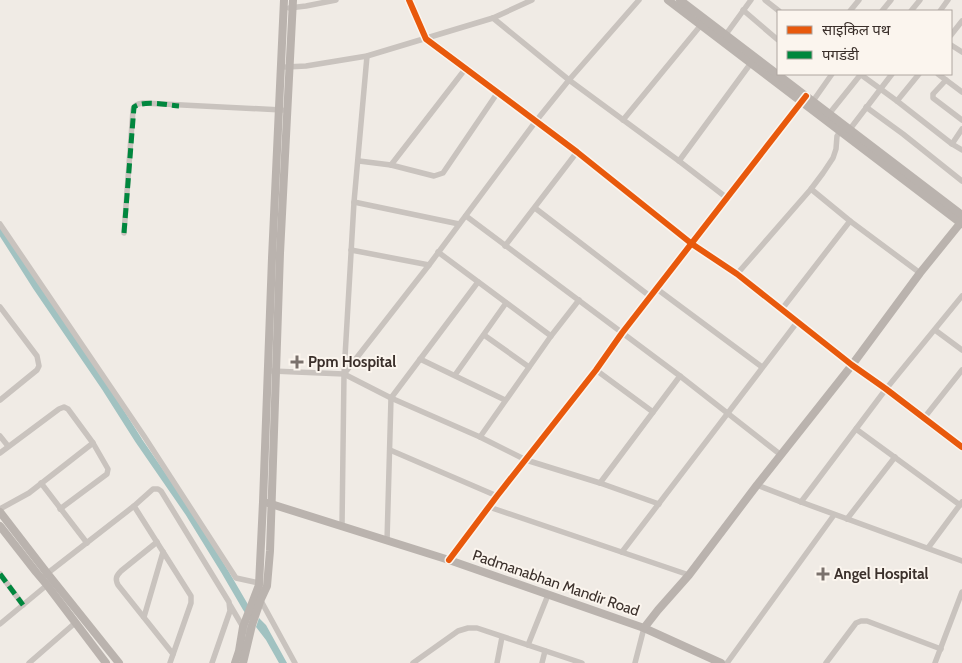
<svg xmlns="http://www.w3.org/2000/svg" width="962" height="663" viewBox="0 0 962 663" font-family="Cabin,'Noto Sans Devanagari',sans-serif">
<style>
.water{fill:#a1c2c1}
.lines{fill:none;stroke-linecap:round;stroke-linejoin:round}
.canal{stroke:#a1c2c1;stroke-width:7}
.street{stroke:#c9c3be;stroke-width:5.5}
.secondary{stroke:#bab3ae;stroke-width:8}
.quiet{stroke:#00873e;stroke-width:5;stroke-dasharray:10 5;stroke-linecap:butt}
.cycleway-casing{stroke:#fbf5ee;stroke-width:9}
.cycleway{stroke:#e8590c;stroke-width:6}
.poi-dot{fill:#7a716c;stroke:#fbf5ee;stroke-width:2}
.labels{text-anchor:middle;stroke-width:4;stroke-linejoin:round;paint-order:stroke}
.poi-label{font-size:15px;font-weight:bold;fill:#3b302b;stroke:#fbf5ee;text-anchor:start}
.street-label{font-size:15px;fill:#3b302b;stroke:#fbf5ee}
</style>
<rect width="100%" height="100%" fill="#f0ebe5"/>
<polygon class="water" points="259,618 266,625 287,663 279,663 266,640 256,627"/>
<g class="lines">
<polyline class="canal" points="0,230 37,288 106,389 139,441 188,512 225,572 246,608 251,615"/>
<g class="street">
<polyline points="409,0 426,39 577,152 692,244 737,274 852,365 886,389 962,447"/>
<polyline points="765,0 779,11"/>
<polyline points="289,8 306,6 336,0"/>
<polyline points="743,10 778,40"/>
<polyline points="850,11 859,0"/>
<polyline points="882,11 891,0"/>
<polyline points="911,11 920,0"/>
<polyline points="940,11 948,0"/>
<polyline points="493,18 569,80 679,161 727,198"/>
<polyline points="951,35 962,21"/>
<polyline points="724,37 751,0"/>
<polyline points="951,45 962,52"/>
<polyline points="286,67 306,66 367,56 493,18 532,0"/>
<polyline points="860,74 897,101"/>
<polyline points="919,74 897,101 952,144 962,150"/>
<polyline points="938,74 962,92"/>
<polyline points="946,80 933,94 933,98 962,120"/>
<polyline points="813,101 832,74"/>
<polyline points="866,107 903,134 962,181"/>
<polyline points="829,114 861,74"/>
<polyline points="623,120 701,25"/>
<polyline points="850,129 892,74"/>
<polyline points="952,144 962,129"/>
<polyline points="359,161 391,165 434,176 443,173 498,92"/>
<polyline points="679,161 751,63"/>
<polyline points="391,165 466,68"/>
<polyline points="811,189 850,221 920,273"/>
<polyline points="354,202 459,224"/>
<polyline points="535,208 651,297"/>
<polyline points="466,216 680,376 781,455"/>
<polyline points="0,224 144,436 236,578 259,583"/>
<path d="M124,233L133,110C134,105 137,104 143,103L282,110"/>
<polyline points="505,246 577,152"/>
<polyline points="351,250 429,265"/>
<polyline points="438,252 551,336"/>
<polyline points="737,274 811,189 823,173 833,158 836,149 837,136 842,129"/>
<polyline points="657,289 762,367"/>
<polyline points="0,307 37,356 39,366 37,370 0,400"/>
<polyline points="782,309 850,221"/>
<polyline points="935,330 962,350"/>
<polyline points="484,335 529,367"/>
<polyline points="420,359 505,400"/>
<polyline points="596,370 653,412"/>
<polyline points="272,371 344,374 391,398 480,437 526,460 600,483 659,504"/>
<polyline points="344,374 429,265 536,121 569,80 639,0"/>
<polyline points="455,375 506,303"/>
<polyline points="924,418 962,370"/>
<polyline points="856,429 960,505"/>
<polyline points="0,436 8,446"/>
<polyline points="480,437 551,336 579,300"/>
<polyline points="390,450 497,496"/>
<polyline points="0,453 59,409 64,407 68,409 93,443 108,469 107,474 60,509"/>
<polyline points="41,483 87,543"/>
<polyline points="600,483 680,376"/>
<polyline points="757,485 801,502 962,561"/>
<polyline points="801,502 886,389 962,296"/>
<polyline points="134,506 191,596 191,603 170,663"/>
<polyline points="489,507 689,575"/>
<polyline points="0,509 29,493 93,443"/>
<polyline points="847,519 895,457"/>
<polyline points="342,526 344,374 354,202 367,56"/>
<polyline points="387,541 391,398 478,282"/>
<path d="M157,542L121,571C116,576 115,579 118,585L173,654"/>
<polyline points="928,548 962,502"/>
<polyline points="622,552 798,321"/>
<polyline points="449,560 497,496 596,370 622,333 803,101"/>
<polyline points="0,574 23,605"/>
<polyline points="44,576 134,506 153,489 158,489 161,491 229,602 230,611 212,663"/>
<polyline points="260,599 295,663"/>
<polyline points="230,605 243,627 250,631"/>
<polyline points="144,617 163,552"/>
<polyline points="0,624 47,585"/>
<polyline points="528,645 548,595"/>
<polyline points="29,663 75,623"/>
<polyline points="413,663 458,631 468,628 477,628 582,663"/>
<polyline points="497,663 502,637"/>
<polyline points="542,663 545,651"/>
<polyline points="635,663 644,628"/>
<polyline points="727,663 834,515"/>
<polyline points="826,663 856,623 861,621 867,621 941,649"/>
<polyline points="935,663 962,592"/>
</g>
<g class="secondary">
<polyline points="668,0 962,224"/>
<polyline points="680,0 962,215"/>
<polyline points="268,503 449,560 644,628 721,663"/>
<polyline points="0,512 47,573 119,663"/>
<polyline points="0,526 36,572 47,585 106,663"/>
<polyline points="644,628 658,610 689,575 757,485 852,365 920,273 958,226 962,219"/>
<polyline points="235,663 239,651 243,627 259,585 263,502 272,258 284,0"/>
<polyline points="243,663 252,625 261,599 267,586 270,551 280,253 293,0"/>
</g>
<g class="quiet">
<path d="M124,233L134,107C143,100 167,105 179,106"/>
<polyline points="0,574 23,605"/>
</g>
<defs>
<g id="cycleway">
<polyline points="409,0 426,39 577,152 692,244 737,274 852,365 886,389 962,447"/>
<polyline points="449,560 497,496 596,370 622,333 806,96"/>
</g>
</defs>
<use href="#cycleway" class="cycleway-casing"/>
<use href="#cycleway" class="cycleway"/>
</g>
<g class="poi-dot">
<path d="M294.5 354.5h5v5h5v5h-5v5h-5v-5h-5v-5h5z"/>
<path d="M820.5 566.5h5v5h5v5h-5v5h-5v-5h-5v-5h5z"/>
</g>
<g class="labels">
<g class="poi-label">
<text x="308" y="367">Ppm Hospital</text>
<text x="834" y="579">Angel Hospital</text>
</g>
<g class="street-label">
<text transform="translate(556 583) rotate(19)" y="5">Padmanabhan Mandir Road</text>
</g>
</g>
<rect x="777" y="10" width="175" height="65" fill="#fbf5ee" stroke="#aea6a0"/>
<rect x="787" y="26" width="25" height="8" fill="#e8590c" stroke="#aea6a0"/>
<text x="822" y="35" font-size="15" fill="#3b302b">साइकिल पथ</text>
<rect x="787" y="51" width="25" height="8" fill="#00873e" stroke="#aea6a0"/>
<text x="822" y="60" font-size="15" fill="#3b302b">पगडंडी</text>
</svg>
